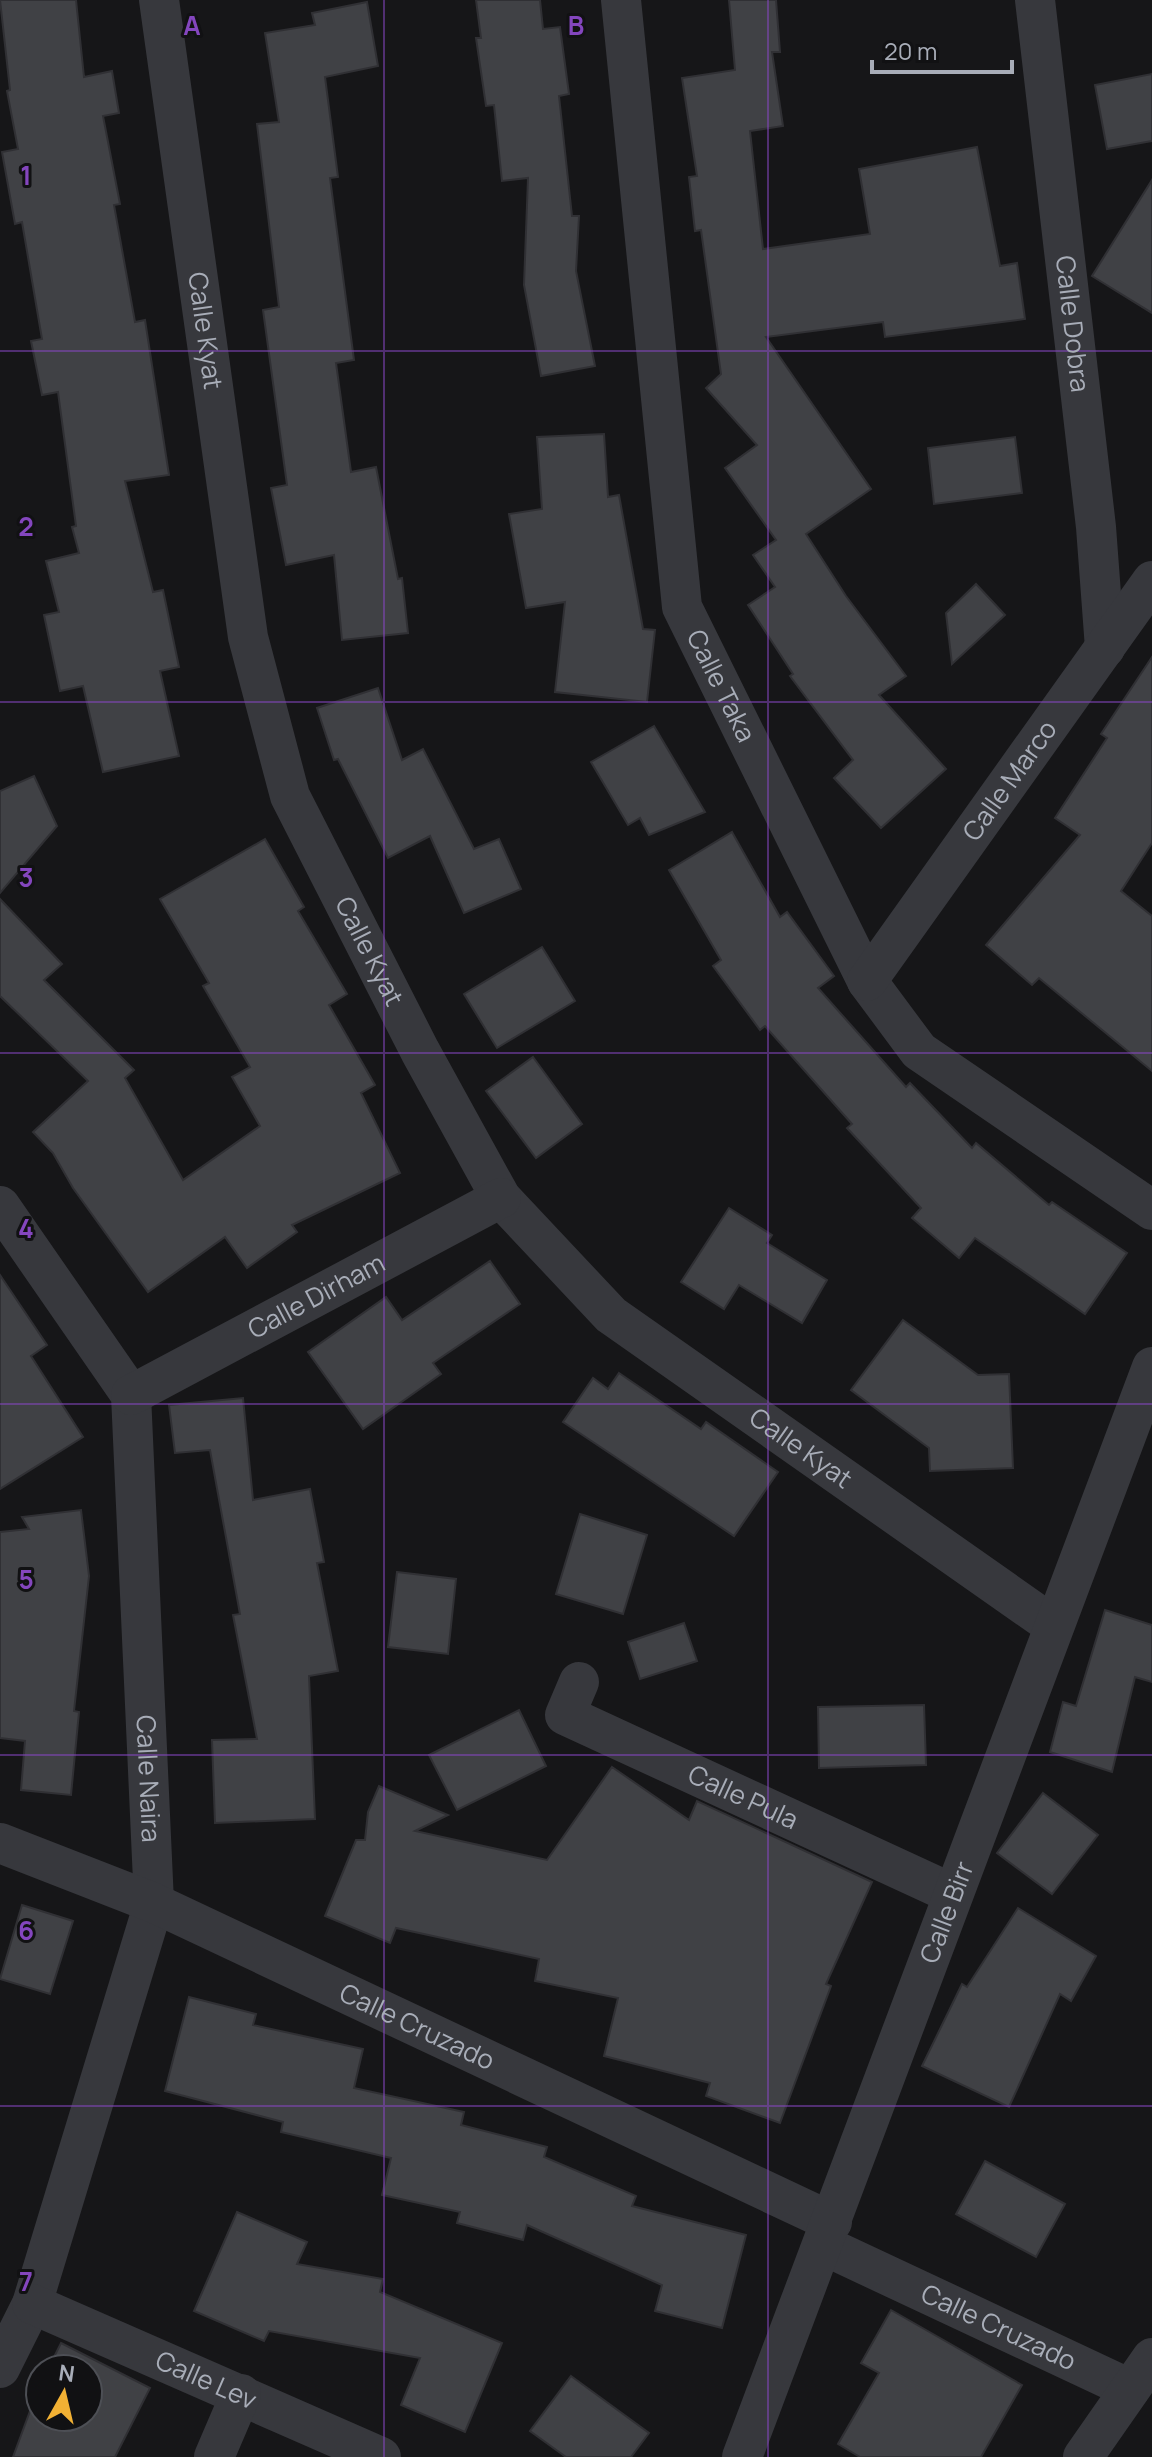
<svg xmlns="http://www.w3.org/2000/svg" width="1152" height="2457" viewBox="0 0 1152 2457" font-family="Manrope,sans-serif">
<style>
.building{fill:#404145;stroke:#303034;stroke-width:2}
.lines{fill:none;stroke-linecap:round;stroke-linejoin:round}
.minor{stroke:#37383d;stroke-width:40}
.grid{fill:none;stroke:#8446be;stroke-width:2;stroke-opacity:0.55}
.labels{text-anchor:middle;stroke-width:6;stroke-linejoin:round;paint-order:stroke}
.street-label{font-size:26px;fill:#a8adb8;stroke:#111113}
.grid-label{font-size:26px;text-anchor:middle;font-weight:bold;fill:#8446be;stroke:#111113;stroke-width:6;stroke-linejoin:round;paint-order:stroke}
</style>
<rect width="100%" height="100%" fill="#161618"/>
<g class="building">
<polygon points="0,0 76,0 84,77 112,71 119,113 103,116 120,204 114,205 135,322 145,320 169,475 125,481 153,592 163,590 179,667 160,671 179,756 103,772 83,686 60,691 44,615 59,612 46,561 79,553 72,527 76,526 58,392 42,395 31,341 42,339 22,222 15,224 2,152 18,149 7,91 10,90"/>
<polygon points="476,0 540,0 543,29 560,27 569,94 559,96 572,216 579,216 576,271 595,366 541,376 524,285 528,178 502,181 494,105 486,106 476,38 481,38"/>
<polygon points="729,0 776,0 780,52 772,52 783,126 750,131 763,249 870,234 859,169 977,147 1000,266 1017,263 1025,319 885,337 883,322 766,337 871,489 806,534 846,596 906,676 879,695 946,769 881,828 834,778 853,760 790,676 793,674 748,605 775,587 753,555 776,540 725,468 757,445 706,388 721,374 701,230 695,231 689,177 697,176 682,78 735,70"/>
<polygon points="367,2 378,66 325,77 338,177 330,178 354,360 336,363 351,472 376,467 398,579 402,578 408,633 342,640 334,555 286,565 271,488 287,485 263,310 279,307 257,124 279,122 265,33 315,25 312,13"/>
<polygon points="1152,74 1152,141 1107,149 1095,85"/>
<polygon points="1152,180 1152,313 1092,276"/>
<polygon points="604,434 608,497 619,495 643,629 655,630 647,702 555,692 565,602 526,608 509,514 542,509 537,437"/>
<polygon points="1015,437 1022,493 934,504 928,448"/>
<polygon points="976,584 1005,615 952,664 946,613"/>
<polygon points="1152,657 1152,843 1121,891 1152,916 1152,1071 1039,978 1032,985 986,945 1080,835 1055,818 1107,738 1101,734"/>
<polygon points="378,688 402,760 423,749 474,849 499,839 521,889 464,913 430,836 388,858 338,759 334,760 317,708"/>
<polygon points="654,726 705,812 649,835 640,818 628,825 591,762"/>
<polygon points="34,776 57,826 0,893 0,791"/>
<polygon points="732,832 780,917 787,912 834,976 818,988 906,1087 910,1083 972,1148 976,1143 1049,1205 1052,1202 1127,1253 1085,1314 975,1238 959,1258 912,1218 921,1208 847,1128 852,1124 765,1026 760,1030 713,966 721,960 669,870"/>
<polygon points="265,839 304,907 298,911 347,994 329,1005 375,1085 361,1093 400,1173 292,1225 297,1232 247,1268 225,1237 148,1292 73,1188 53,1153 33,1132 88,1081 0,996 0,899 62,964 44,980 134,1070 125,1078 183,1180 260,1126 232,1077 250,1067 203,986 209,983 160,899"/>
<polygon points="542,947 575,1001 497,1048 464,994"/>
<polygon points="533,1057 582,1124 536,1158 486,1091"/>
<polygon points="729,1208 772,1235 767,1243 827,1280 802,1323 739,1285 724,1309 681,1282"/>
<polygon points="490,1261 520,1304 433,1363 441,1374 363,1429 308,1352 386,1297 402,1320"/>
<polygon points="0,1275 47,1345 31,1356 83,1437 0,1489"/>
<polygon points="903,1320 978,1375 1009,1374 1013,1468 930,1471 929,1448 851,1390"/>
<polygon points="619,1373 701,1429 706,1422 778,1472 734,1536 563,1422 593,1378 608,1389"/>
<polygon points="243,1398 253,1500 310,1489 324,1562 317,1563 338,1671 309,1676 315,1819 215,1823 212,1740 257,1739 233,1615 240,1614 210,1450 175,1453 169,1405"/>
<polygon points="81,1510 89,1576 74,1711 79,1712 71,1795 21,1790 25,1741 0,1738 0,1532 29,1529 22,1517"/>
<polygon points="580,1514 647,1535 623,1614 556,1594"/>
<polygon points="397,1572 456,1579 448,1654 388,1647"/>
<polygon points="1105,1610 1152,1625 1152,1682 1135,1677 1112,1772 1050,1752 1063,1702 1076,1706"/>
<polygon points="684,1623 697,1661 640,1679 628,1642"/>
<polygon points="924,1705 926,1765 819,1768 818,1707"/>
<polygon points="519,1710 546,1766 457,1810 429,1755"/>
<polygon points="612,1767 689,1820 697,1801 872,1882 826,1984 831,1986 780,2123 706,2096 710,2083 604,2056 618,1998 535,1981 539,1959 396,1928 390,1943 325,1916 356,1840 365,1840 368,1812 379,1786 448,1815 415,1831 547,1860"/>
<polygon points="1043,1793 1098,1835 1052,1894 997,1853"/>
<polygon points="22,1905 73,1921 50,1994 0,1979"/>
<polygon points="1018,1908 1096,1956 1071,2001 1060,1994 1009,2107 922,2066 962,1984 967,1987"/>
<polygon points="189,1997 256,2014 253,2025 363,2049 354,2088 464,2112 461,2125 547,2147 544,2157 636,2196 632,2206 746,2235 722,2328 655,2311 662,2285 527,2225 523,2240 457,2223 460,2212 382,2195 391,2158 281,2132 283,2122 165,2091"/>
<polygon points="985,2161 1065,2204 1036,2257 956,2214"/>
<polygon points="237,2212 307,2242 297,2264 383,2279 380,2292 502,2343 465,2432 401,2405 420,2358 269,2331 264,2341 194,2311"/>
<polygon points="891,2310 1022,2385 981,2457 860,2457 838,2444 879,2373 861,2363"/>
<polygon points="61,2343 150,2388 115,2457 13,2457 40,2384 40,2417 88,2417 88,2369 48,2369"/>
<polygon points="571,2376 649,2433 631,2457 566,2457 530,2431"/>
</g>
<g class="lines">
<g class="minor">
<path id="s1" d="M159,0L248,637L290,796L420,1051L501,1198L611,1315L1054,1626"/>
<path id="s2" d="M621,0L682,607L867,981L919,1051L1152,1210"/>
<path id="s3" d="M1035,0L1096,527L1105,648"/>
<path id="s4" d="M867,981L1152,581"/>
<path id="s5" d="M0,1206L131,1395L154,1903L32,2304L0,2368"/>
<path id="s6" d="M131,1395L501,1198"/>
<path id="s7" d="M579,1682L565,1715L953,1894"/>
<path id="s8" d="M0,1843L154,1903L832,2222"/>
<path id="s9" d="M823,2245L1130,2389"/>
<path id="s10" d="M32,2304L381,2457"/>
<polyline points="214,2457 241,2394"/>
<path id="s11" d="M742,2457L1152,1367"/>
<polyline points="1083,2457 1152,2358"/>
</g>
</g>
<path class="grid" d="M384,0V2457M768,0V2457M0,351H1152M0,702H1152M0,1053H1152M0,1404H1152M0,1755H1152M0,2106H1152"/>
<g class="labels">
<g class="street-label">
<text dy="9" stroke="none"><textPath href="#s3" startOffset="326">Calle Dobra</textPath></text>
<text dy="9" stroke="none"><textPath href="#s1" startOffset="334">Calle Kyat</textPath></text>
<text dy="9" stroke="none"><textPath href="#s2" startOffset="698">Calle Taka</textPath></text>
<text dy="9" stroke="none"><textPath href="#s4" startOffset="246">Calle Marco</textPath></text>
<text dy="9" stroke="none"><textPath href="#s1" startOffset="982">Calle Kyat</textPath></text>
<text dy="9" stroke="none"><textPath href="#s6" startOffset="210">Calle Dirham</textPath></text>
<text dy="9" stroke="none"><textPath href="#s1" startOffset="1654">Calle Kyat</textPath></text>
<text dy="9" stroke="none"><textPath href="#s5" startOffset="614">Calle Naira</textPath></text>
<text dy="9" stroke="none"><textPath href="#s7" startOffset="232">Calle Pula</textPath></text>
<text dy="9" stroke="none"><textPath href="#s11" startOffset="582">Calle Birr</textPath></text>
<text dy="9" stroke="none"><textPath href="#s8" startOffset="456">Calle Cruzado</textPath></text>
<text dy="9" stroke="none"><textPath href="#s9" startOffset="194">Calle Cruzado</textPath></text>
<text dy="9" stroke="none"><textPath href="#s10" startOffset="190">Calle Lev</textPath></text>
</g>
</g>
<g class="grid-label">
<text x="192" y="35">A</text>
<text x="576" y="35">B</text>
<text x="26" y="185">1</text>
<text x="26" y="536">2</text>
<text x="26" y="887">3</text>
<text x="26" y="1238">4</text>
<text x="26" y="1589">5</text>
<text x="26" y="1940">6</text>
<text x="26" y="2291">7</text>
</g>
<g transform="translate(64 2393) rotate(8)"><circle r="38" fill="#111113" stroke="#4d4f55" stroke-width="2"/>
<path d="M0-6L14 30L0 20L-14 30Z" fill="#f2b134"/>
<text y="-12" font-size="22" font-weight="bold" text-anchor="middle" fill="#a8adb8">N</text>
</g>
<path d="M872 60v12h140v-12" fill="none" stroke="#a8adb8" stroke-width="4"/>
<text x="884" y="60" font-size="24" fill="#a8adb8" stroke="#111113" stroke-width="6" paint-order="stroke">20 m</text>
</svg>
